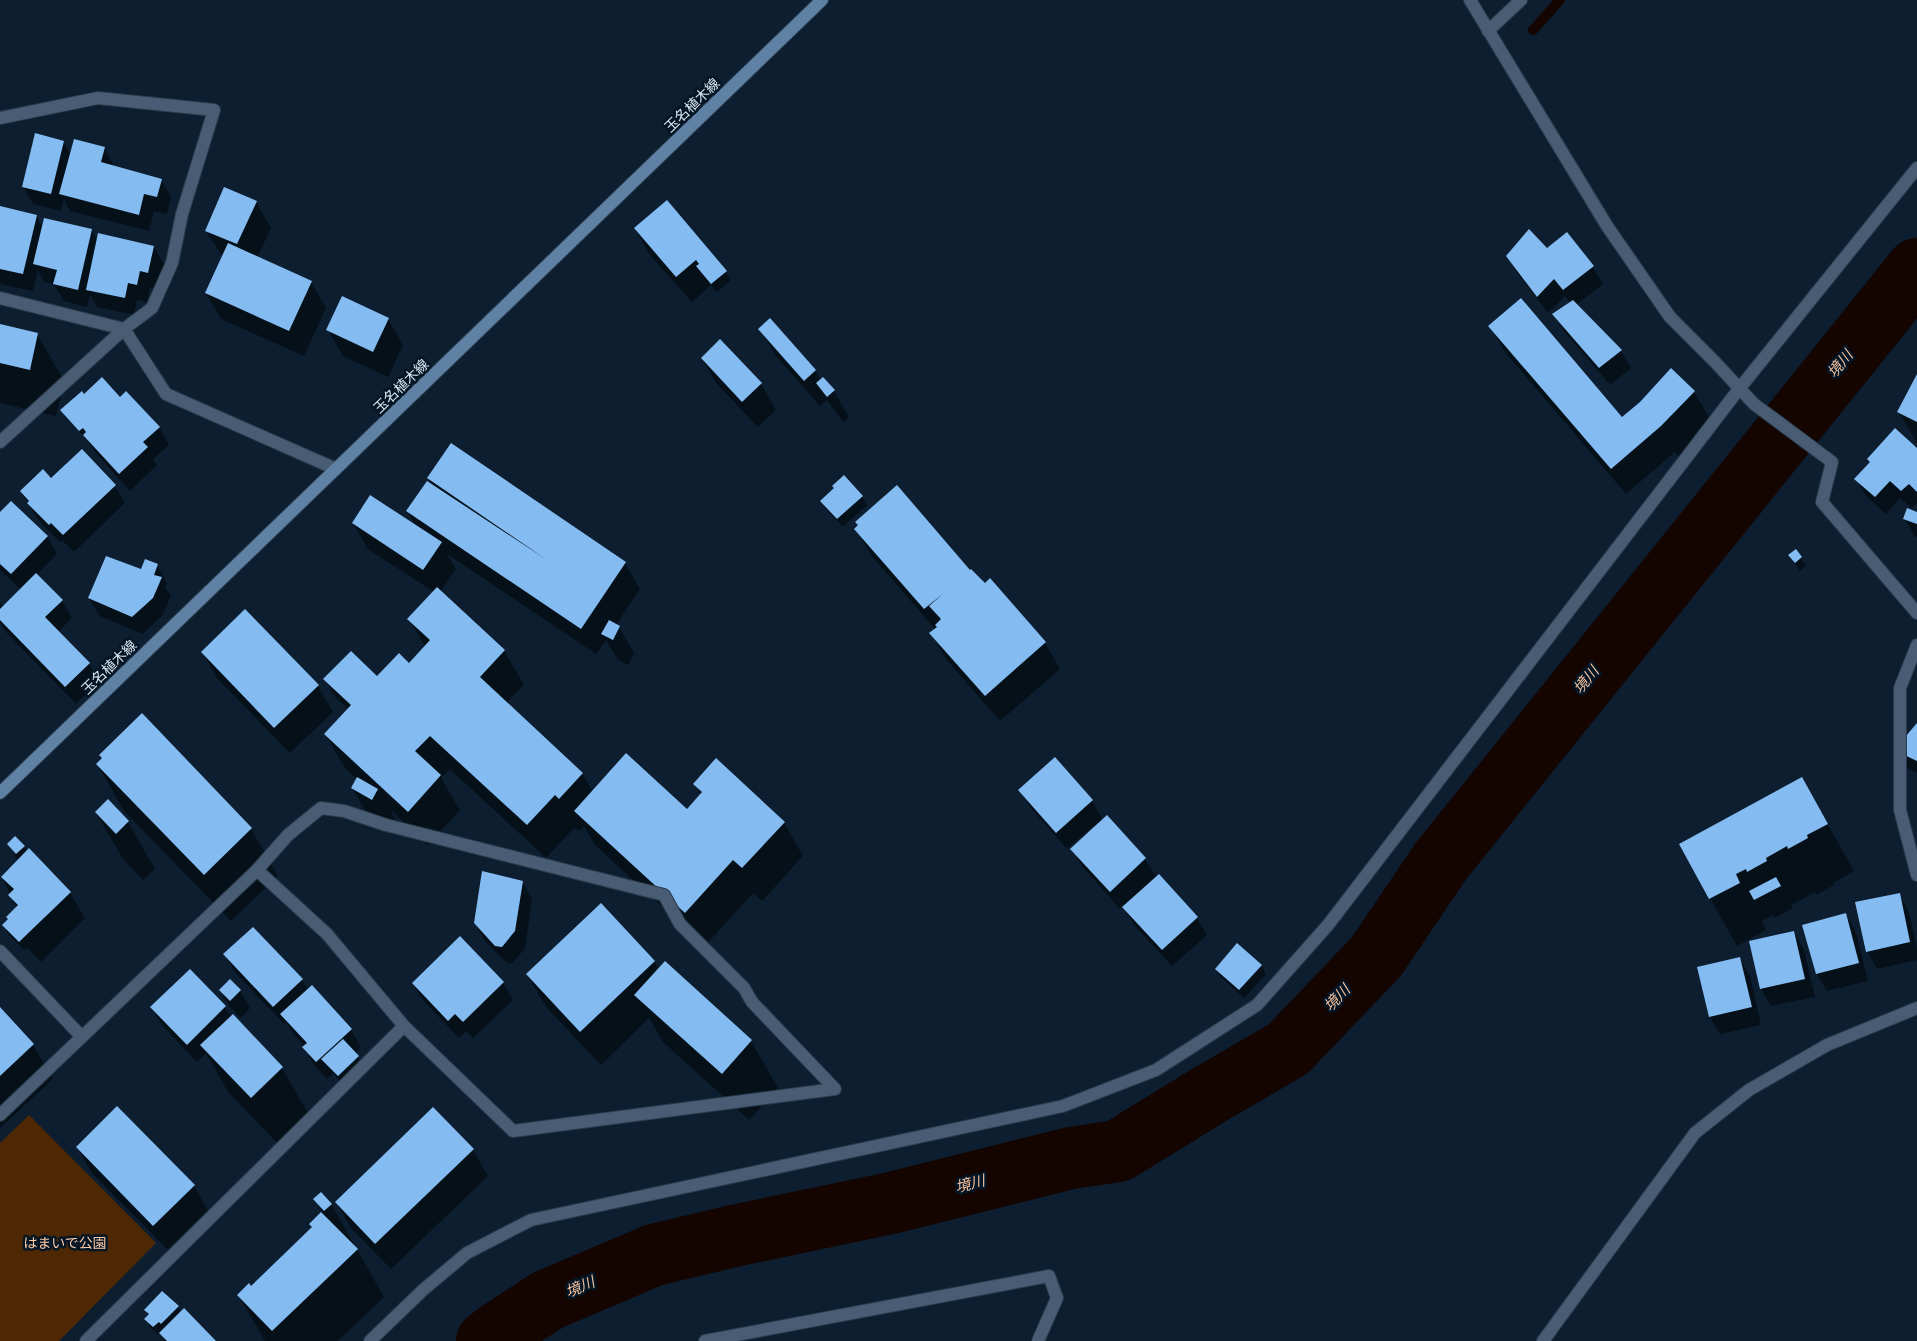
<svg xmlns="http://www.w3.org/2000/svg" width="1917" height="1341" viewBox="0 0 1917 1341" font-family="Arial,'Noto Sans JP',sans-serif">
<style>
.park{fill:#4e2803}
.shadow{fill:#0007}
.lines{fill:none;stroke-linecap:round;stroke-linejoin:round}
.stream{stroke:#140500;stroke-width:10}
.river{stroke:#140500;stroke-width:62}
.building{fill:#84bcf2}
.minor-casing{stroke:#293a4b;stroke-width:14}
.tertiary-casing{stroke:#293a4b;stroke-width:14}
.secondary-casing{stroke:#293a4b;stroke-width:14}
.minor{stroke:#485d73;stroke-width:12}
.tertiary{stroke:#485d73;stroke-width:12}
.secondary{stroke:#5f82a4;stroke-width:12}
.labels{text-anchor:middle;stroke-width:5;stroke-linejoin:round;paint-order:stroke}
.street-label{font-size:14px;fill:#dbe7f3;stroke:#041526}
.park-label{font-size:14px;fill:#fdcaa4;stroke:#041526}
.water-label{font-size:15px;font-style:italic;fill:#f3c19c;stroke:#041526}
</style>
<rect width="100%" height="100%" fill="#0c1e30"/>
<polygon class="park" points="29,1115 156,1243 59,1341 0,1341 0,1143"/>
<g class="shadow">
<polygon points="63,142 71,155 104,148 114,166 161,180 171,197 167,214 154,211 149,231 70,211 64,199 61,211 33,204 23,187"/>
<polygon points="256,202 271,228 257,258 311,282 326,308 304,356 221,319 206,293 223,257 206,231"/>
<polygon points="0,208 36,216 43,228 91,230 98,242 154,247 164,264 158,290 150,288 147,302 137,300 134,315 97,307 90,295 87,307 64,301 54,284 44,282 38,270 33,291 0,284"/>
<polygon points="635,229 713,255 731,280 717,292 711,285 692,302 650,255"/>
<polygon points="1547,250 1593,267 1603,284 1576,305 1621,351 1631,368 1610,385 1564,331 1554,314 1571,303 1565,296 1548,313 1518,274 1508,256"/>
<polygon points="388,319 403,345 388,377 343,356 328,330"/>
<polygon points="770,320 815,371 821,381 834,391 849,417 843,422 827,400 820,406 775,355 760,329"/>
<polygon points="0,326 37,334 64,381 56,416 0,403"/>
<polygon points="1490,326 1622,419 1641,402 1694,392 1714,425 1681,458 1675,452 1626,494 1505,352"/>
<polygon points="702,359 761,384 776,410 758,427 717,384"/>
<polygon points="1917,377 1917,443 1899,412"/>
<polygon points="120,398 159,427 169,445 153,459 157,465 130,491 95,452 86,438 67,419 62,410"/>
<polygon points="1917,449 1917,503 1912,508 1900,498 1886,514 1866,496 1856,479"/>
<polygon points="429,478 625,563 640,589 616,625 619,627 634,653 628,665 618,660 606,640 596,654 447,554 456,569 440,592 504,651 524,685 506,703 582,773 593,792 687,810 701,795 695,784 784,823 803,856 762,901 753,893 705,946 595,845 584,826 579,831 574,828 546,858 450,769 441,778 460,810 428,845 390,809 397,823 372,822 352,788 357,779 345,768 325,734 348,709 335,697 325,679 376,677 409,664 425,647 409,619 434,592 368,549 353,523 416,527 408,512 433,487"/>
<polygon points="51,479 115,486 125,503 74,552 62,540 60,542 39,521 21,492"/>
<polygon points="835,489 862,496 867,505 843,527 826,509 821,501"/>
<polygon points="1917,513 1917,537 1914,536 1904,518"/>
<polygon points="0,514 47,536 57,554 37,575 62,601 72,618 58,632 89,664 99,681 76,704 6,632 0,623 0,602 3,608 21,590 0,570"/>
<polygon points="856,529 970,571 1045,643 1060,669 1000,721 946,659 931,633 936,630 871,555"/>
<polygon points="1796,551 1806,566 1800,571 1790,555"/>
<polygon points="157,565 167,583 165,587 171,596 162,616 142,634 100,616 89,598 142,571"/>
<polygon points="245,611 318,686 333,712 290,753 217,678 202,652"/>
<polygon points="142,715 251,829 278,876 231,921 124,811 97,764"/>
<polygon points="1917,725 1917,773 1906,767 1896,750"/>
<polygon points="1802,779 1854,871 1833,883 1834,885 1816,895 1815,892 1791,905 1793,908 1775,918 1773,915 1762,921 1766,930 1737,946 1680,845"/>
<polygon points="1020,790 1092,801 1103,820 1107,816 1145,859 1157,878 1197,918 1207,935 1172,966 1134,925 1123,906 1120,909 1082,866 1072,849 1095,828 1093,826 1067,849 1030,807"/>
<polygon points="96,813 128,822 155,869 143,880 123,859"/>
<polygon points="9,844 24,847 27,852 70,893 85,918 41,962 27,948 24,950 8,934 4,925 17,908 2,877 18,861"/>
<polygon points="522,882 532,899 525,948 512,964 507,963 485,941 475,923"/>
<polygon points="1899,894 1909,912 1917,949 1917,960 1877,969 1867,951"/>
<polygon points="1846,915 1856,932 1868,981 1827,991 1817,974 1804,926"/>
<polygon points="253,928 302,980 308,990 351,1030 361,1047 355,1053 363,1065 343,1084 333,1073 327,1079 314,1065 305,1047 292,1032 286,1022 284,1024 235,972 225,955"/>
<polygon points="1794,932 1804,950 1815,997 1771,1006 1761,989 1750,942"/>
<polygon points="1740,959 1750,976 1761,1025 1720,1034 1710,1017 1699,968"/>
<polygon points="654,961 659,969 665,963 751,1041 778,1088 749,1120 663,1042 649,1018 601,1065 547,1008 527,975"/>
<polygon points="1261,965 1266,974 1244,998 1221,977 1216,969"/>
<polygon points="190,971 225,1007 231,1017 233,1015 282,1068 309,1115 278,1144 228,1092 206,1053 197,1062 162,1025 152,1008"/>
<polygon points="230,981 240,991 250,1008 241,1018 230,1007 220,990"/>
<polygon points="413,983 503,983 513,1000 473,1038 466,1031 459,1038 423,1000"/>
<polygon points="0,1009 33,1045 53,1079 0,1128"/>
<polygon points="77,1147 194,1186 209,1212 169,1251 92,1173"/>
<polygon points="473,1150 488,1176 391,1269 351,1228 336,1202"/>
<polygon points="315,1199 331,1204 384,1297 338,1341 265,1341 238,1295 251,1288 313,1228 311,1224 322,1212"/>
<polygon points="178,1307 181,1313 214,1341 165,1341 160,1333 159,1335 150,1327 146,1319 149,1316 145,1310"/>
</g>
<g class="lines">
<polyline class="stream" points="1533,30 1560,0"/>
<polyline class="river" points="487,1341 499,1332 548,1300 654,1255 738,1235 891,1203 1071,1158 1118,1151 1209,1095 1288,1049 1376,957 1441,861 1917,269"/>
</g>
<g class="building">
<polygon points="35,133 64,141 51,194 22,187"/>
<polygon points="74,139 105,147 101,162 162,179 157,197 144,194 139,215 59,194"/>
<polygon points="224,187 257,201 237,244 205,231"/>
<polygon points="667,200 727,271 711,284 696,266 699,264 696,260 676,277 634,228"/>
<polygon points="0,206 37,215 23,274 0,269"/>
<polygon points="44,218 92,229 78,290 53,284 57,270 33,264"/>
<polygon points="1529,229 1547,248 1567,232 1594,266 1563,290 1554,279 1537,297 1506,256"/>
<polygon points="98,233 154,246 148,273 140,271 137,285 128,283 125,298 86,290"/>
<polygon points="228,243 312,281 289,331 205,293"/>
<polygon points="342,296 389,318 373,352 326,330"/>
<polygon points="1521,298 1622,417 1640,402 1671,368 1695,391 1661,426 1611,469 1488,326"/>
<polygon points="1573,300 1622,350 1599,368 1552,314"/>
<polygon points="770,318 816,370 804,381 758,329"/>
<polygon points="0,324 38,333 30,370 0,363"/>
<polygon points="720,339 762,383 742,402 701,358"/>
<polygon points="1917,374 1917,422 1897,412"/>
<polygon points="102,377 120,397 126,391 160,427 143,442 148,447 119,474 83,435 86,432 83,428 79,431 60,410 82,391 84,394"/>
<polygon points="823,377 835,390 827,397 816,383"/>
<polygon points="1895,428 1917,448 1917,492 1909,484 1901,491 1890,481 1875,497 1854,479 1870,462 1867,459"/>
<polygon points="451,443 626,562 581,629 406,511 427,481 547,560 427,478"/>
<polygon points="82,449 116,485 63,535 51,523 49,525 27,503 29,501 20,491 43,469 51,478"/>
<polygon points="844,475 863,496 837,519 820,501 834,488 832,486"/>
<polygon points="897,485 970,570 971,569 985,583 990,578 1046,642 985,696 929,633 937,627 935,625 941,619 929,606 944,593 924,609 854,529 858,525 855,522"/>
<polygon points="370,495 442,542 423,570 352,523"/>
<polygon points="11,501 48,536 11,574 0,564 0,512"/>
<polygon points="1907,508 1917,512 1917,524 1903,519"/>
<polygon points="1796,549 1802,557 1795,563 1788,555"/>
<polygon points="106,556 141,569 145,559 158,564 154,575 162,577 153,598 132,617 88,598"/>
<polygon points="36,573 63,600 45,617 90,663 65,687 0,620 0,609"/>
<polygon points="437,587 505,650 480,677 583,773 559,799 555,795 527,825 430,736 415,751 441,775 408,812 324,734 351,705 323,679 351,651 377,676 399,653 409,663 430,640 407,619"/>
<polygon points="245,609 319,685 274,728 201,652"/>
<polygon points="609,620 620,626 613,640 601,634"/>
<polygon points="142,713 252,828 204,875 96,764 102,758 99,755"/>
<polygon points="1917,723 1917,761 1894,750"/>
<polygon points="626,753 687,809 702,792 693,784 716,758 785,822 742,868 733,860 685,913 574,811"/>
<polygon points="1055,757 1093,800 1056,833 1018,790"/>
<polygon points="357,777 378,789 372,800 351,788"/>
<polygon points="1802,777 1828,824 1807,835 1808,838 1788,849 1787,846 1766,858 1767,861 1747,872 1746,869 1736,874 1740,883 1709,899 1679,844"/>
<polygon points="108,799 129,821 116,834 95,812"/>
<polygon points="1107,815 1146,858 1110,892 1070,849"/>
<polygon points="15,836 25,846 16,854 7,844"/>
<polygon points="29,848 71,892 19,942 2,925 8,919 6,917 18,905 8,895 14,889 1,877"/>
<polygon points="482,871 523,881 515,931 502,947 495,946 474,923"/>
<polygon points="1159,874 1198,917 1162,950 1122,907"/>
<polygon points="1776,877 1781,886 1754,900 1749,891"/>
<polygon points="1900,893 1910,942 1866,952 1855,902"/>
<polygon points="601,903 655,961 580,1032 526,974"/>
<polygon points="1846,913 1859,963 1816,974 1802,925"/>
<polygon points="253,927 303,979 273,1007 223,954"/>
<polygon points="1794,931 1805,979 1760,989 1749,941"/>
<polygon points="460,936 504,982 463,1022 455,1014 448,1021 412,983"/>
<polygon points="1237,943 1262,965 1239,990 1215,969"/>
<polygon points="1740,957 1752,1007 1709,1017 1697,967"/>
<polygon points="665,961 752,1040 722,1074 634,995"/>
<polygon points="190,969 226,1006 187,1045 150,1007"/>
<polygon points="230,979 241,990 230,1001 219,990"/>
<polygon points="312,985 352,1029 316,1062 302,1047 307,1043 280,1014"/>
<polygon points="0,1007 34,1044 0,1076"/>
<polygon points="233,1014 283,1067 251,1098 200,1045"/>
<polygon points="343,1039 359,1056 338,1076 321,1059"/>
<polygon points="117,1106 195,1185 153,1226 76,1147"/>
<polygon points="433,1107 474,1149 375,1244 335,1202"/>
<polygon points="321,1192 332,1204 324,1211 313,1199"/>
<polygon points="321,1212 358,1249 272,1331 237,1295 249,1283 251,1286 312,1227 309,1224"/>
<polygon points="162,1291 179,1306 161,1324 159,1322 153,1327 144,1319 149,1314 144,1310"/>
<polygon points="184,1308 216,1341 167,1341 159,1333"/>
</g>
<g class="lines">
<defs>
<g id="minor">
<polyline points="1470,0 1607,226 1670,317 1715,362 1754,404 1832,462 1822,502 1917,613"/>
<polyline points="1488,31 1521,0"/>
<polyline points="0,118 98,98 214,110 182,214 172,263 152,308 124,329 166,394 336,469"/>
<polyline points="0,298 124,329 0,442"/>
<polyline points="1917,645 1900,688 1900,810 1917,875"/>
<polyline points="0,951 82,1037"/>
<polyline points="0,1115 257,870 288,835 321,808 344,811 386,825 664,895 680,924 744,988 752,1002 835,1089 513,1131 404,1026 327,934 257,870"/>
<polyline points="86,1341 404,1026"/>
<polyline points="370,1341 423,1290 467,1253 531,1220 1063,1106 1156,1070 1257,1005 1328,925 1739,389"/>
<polyline points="705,1341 1049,1276 1057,1298 1038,1341"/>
<polyline points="1543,1341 1695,1133 1749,1090 1827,1045 1917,1008"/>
</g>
<polyline id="tertiary" points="1739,389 1917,168"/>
<polyline id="secondary" points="0,793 822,0"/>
</defs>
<use href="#minor" class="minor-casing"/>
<use href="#tertiary" class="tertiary-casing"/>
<use href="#secondary" class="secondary-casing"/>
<use href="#minor" class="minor"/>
<use href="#tertiary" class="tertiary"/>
<use href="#secondary" class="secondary"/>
</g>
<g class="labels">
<g class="street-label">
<text transform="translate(692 105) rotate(-44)" y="5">玉名植木線</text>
<text transform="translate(401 386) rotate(-44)" y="5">玉名植木線</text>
<text transform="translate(109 667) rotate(-44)" y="5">玉名植木線</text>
</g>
<g class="park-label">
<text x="65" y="1248">はまいで公園</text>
</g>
<g class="water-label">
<text transform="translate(1840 364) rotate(-51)" y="5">境川</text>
<text transform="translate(1586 680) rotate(-51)" y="5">境川</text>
<text transform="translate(1337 998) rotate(-46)" y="5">境川</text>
<text transform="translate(970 1184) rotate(-14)" y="5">境川</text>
<text transform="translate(580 1287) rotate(-23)" y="5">境川</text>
</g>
</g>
</svg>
